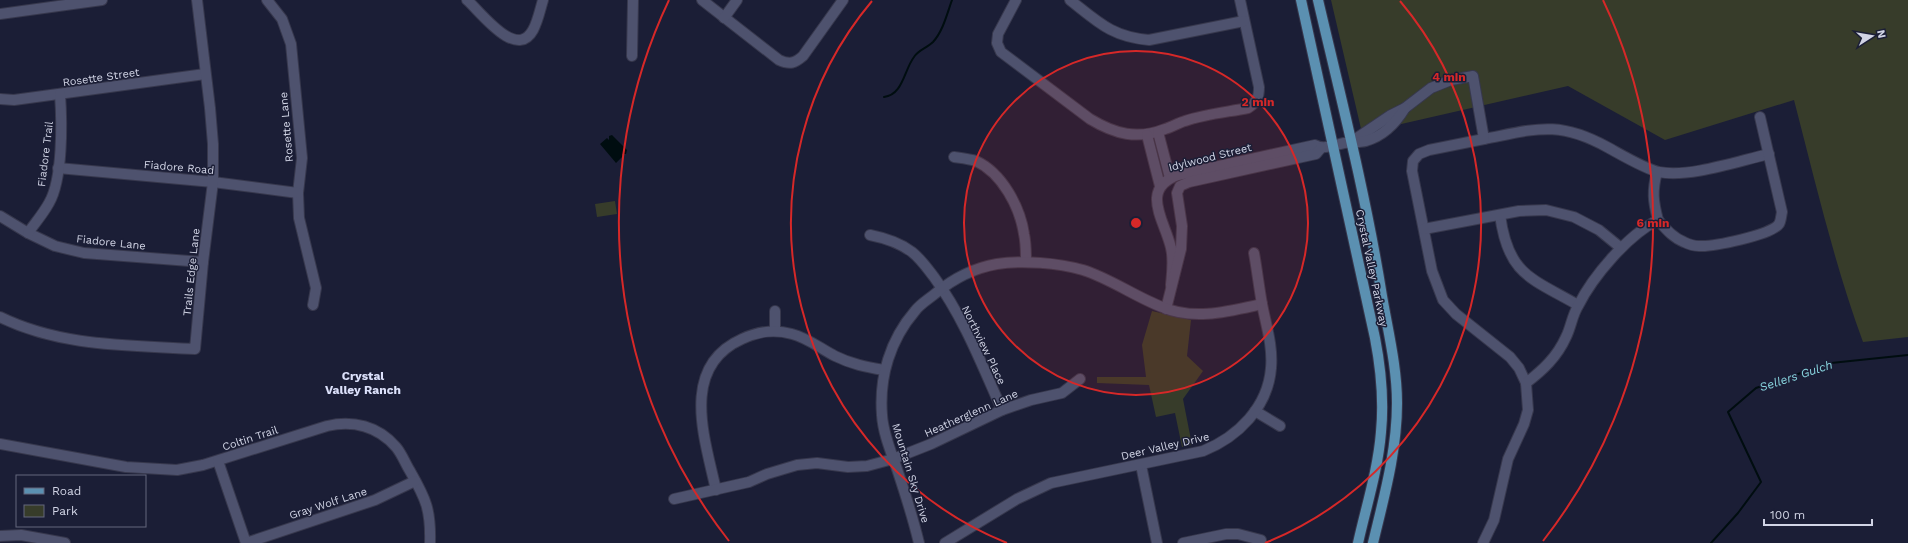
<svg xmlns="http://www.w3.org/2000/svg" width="1908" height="543" viewBox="0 0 1908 543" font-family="'Work Sans',sans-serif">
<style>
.green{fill:#373c2a}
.water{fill:#000d10}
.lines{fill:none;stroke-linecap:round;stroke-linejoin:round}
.stream{stroke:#000d10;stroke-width:2}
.minor-casing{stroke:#37384d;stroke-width:12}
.major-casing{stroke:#37384d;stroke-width:12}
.minor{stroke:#4e526e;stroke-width:10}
.major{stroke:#5b90b1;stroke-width:10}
.ring{fill:none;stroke:#d62828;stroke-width:2}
.labels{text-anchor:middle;stroke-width:3;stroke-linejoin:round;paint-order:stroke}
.street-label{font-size:11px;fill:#d1d4e5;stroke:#1b1e36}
.neighbourhood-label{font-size:12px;font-weight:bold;fill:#dce1fb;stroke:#1b1e36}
.water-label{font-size:12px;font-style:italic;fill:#8ad7e1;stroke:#1b1e36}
.centre{fill:#d62828;stroke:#1b1e36;stroke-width:2}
.ring-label{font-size:12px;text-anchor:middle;font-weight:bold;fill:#d62828;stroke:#1b1e36;stroke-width:3;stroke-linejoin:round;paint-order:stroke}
</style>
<rect width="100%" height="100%" fill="#1b1e36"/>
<g class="green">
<path d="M1331,0H1908V337L1863,342C1834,263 1815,181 1794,100L1665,140L1568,86L1362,133Z"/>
<polygon points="615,201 617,214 597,217 595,204"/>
<polygon points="1152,311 1191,320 1187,356 1203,371 1183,399 1192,445 1182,447 1175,413 1156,417 1149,385 1097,383 1097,377 1146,377 1142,345"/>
</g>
<polygon class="water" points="612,135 627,150 626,154 622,154 623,156 616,163 600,144 607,138 609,140 609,136"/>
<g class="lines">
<g class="stream">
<path d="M884,97C903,95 904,70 914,57C918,50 927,48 933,42C943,31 947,14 952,0"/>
<polyline points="1711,543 1738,513 1761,482 1728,412 1756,388 1831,363 1908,355"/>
</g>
<defs>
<g id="minor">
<polyline points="267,0 282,19 291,44 302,158 298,193 299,218 316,288 313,305"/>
<path d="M467,0C480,11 516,61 533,30C538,21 540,10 543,0"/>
<path d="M702,0L779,60C790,65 795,63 803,56L843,0"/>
<path d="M1016,0L998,34L997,43L1001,52L1090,119C1115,134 1137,140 1165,129C1172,127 1178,123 1185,121C1205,114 1228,112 1248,108C1257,102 1259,98 1259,87L1240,0"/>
<path d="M1070,0C1098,22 1112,37 1149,40L1244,21"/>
<polyline points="0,14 102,0"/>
<polyline points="724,18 737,0"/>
<polyline points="632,56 633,0"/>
<polyline points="0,99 14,100 205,74"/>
<polyline points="1158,132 1170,178"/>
<polyline points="1147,135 1160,186"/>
<path d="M1484,139C1536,129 1558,120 1607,147C1620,154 1645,169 1659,172C1689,178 1738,161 1769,154"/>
<polyline points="1351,142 1391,115 1405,108 1431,88 1451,80 1473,76 1484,139 1429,150 1419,154 1413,161 1412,171 1432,271 1443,300 1456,314 1510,357 1519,368 1526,383"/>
<path d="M954,157C961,158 970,159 976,161C1002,173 1020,207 1024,234C1026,243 1026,253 1026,262"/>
<polyline points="58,168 213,182 298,193"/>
<path d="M1657,172C1652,191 1653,201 1658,220"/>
<path d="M1500,215C1508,275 1531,278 1578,305"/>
<polyline points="0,216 28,233 55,246 84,253 203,262"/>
<polyline points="1424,229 1519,211 1546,210 1574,217 1599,230 1621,248"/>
<path d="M28,233C35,223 43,214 49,203C63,179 62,122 60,94"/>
<path d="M870,235C885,238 899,242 912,252C921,259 927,268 934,277C964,318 982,365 1002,410"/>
<path d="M1171,285C1172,273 1174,260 1171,248C1165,221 1139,189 1178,175L1315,145C1324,150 1334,145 1344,143C1351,142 1359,143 1366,141C1383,136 1396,123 1405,108"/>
<polyline points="1166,309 1181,249 1182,226 1177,193 1180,186 1189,182 1316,154 1321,148"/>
<polyline points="775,311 775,330"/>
<path d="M0,317C61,347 129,345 195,349L203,262L213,182V144L210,108L197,0"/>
<polyline points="1255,411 1280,426"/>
<path d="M0,444L126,467L177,470L203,465L327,426C353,420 378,426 396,447C402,454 405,463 410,471C426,499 431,510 430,543"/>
<polyline points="218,461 246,543"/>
<polyline points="1141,465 1157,543"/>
<path d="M716,490C705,439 679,367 742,339C759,331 774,329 792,334C808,338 821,349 835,356C851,364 866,367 884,370"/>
<polyline points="674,499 749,482 767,474 797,465 817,463 848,467 867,466 893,459 931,444 1002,410 1031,400 1062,393 1080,379"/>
<polyline points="0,536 21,535 65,543"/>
<polyline points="246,543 375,500 415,481"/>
<path d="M919,543C913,518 905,493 897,469C891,452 883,433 882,415C879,377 890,340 915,311C920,304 929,299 936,293C953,279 974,268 997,264C1023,260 1058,263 1083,270C1109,278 1136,297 1162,307C1194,321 1230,311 1262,304"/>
<path d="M945,543L1017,499L1051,483L1203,451C1238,437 1268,407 1271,368C1273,346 1266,325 1262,304C1259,287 1257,270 1254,253"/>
<polyline points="1183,543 1226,534 1238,534 1261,540"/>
<path d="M1483,543L1494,520L1508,459L1524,424L1528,410L1526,383C1543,370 1557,357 1566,337C1571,327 1572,316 1578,306C1593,276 1628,235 1658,220C1666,229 1673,238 1684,242C1688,244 1694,246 1699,246C1712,247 1772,235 1779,224C1781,221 1781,216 1782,212L1760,117"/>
</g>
<g id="major">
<path d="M1301,0L1375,338C1381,369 1384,401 1381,432C1378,470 1366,507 1358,543"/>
<path d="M1318,0C1341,98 1366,196 1382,296C1388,331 1397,367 1397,403C1397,451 1384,497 1373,543"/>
</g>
</defs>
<use href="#minor" class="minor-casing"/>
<use href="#major" class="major-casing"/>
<use href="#minor" class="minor"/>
<use href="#major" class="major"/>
</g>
<circle cx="1136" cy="223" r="172" fill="#d62828" fill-opacity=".12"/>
<g class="ring">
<circle cx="1136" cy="223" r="172"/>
<path d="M1007 543A345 345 0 0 1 872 1M1400 1A345 345 0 0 1 1265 543"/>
<path d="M729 541A517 517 0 0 1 669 0M1603 0A517 517 0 0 1 1543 541"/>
</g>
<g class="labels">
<g class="street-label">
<text transform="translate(101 77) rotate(-8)" y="4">Rosette Street</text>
<text transform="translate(286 127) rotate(-95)" y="4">Rosette Lane</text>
<text transform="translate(45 154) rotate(-83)" y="4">Fiadore Trail</text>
<text transform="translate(1210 157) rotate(-14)" y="4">Idylwood Street</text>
<text transform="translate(179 167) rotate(5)" y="4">Fiadore Road</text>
<text transform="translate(111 242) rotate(6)" y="4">Fiadore Lane</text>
<text transform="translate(1372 268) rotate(78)" y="4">Crystal Valley Parkway</text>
<text transform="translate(191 272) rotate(-84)" y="4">Trails Edge Lane</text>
<text transform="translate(984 345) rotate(64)" y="4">Northview Place</text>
<text transform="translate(971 413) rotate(-24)" y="4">Heatherglenn Lane</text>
<text transform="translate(250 438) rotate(-18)" y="4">Coltin Trail</text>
<text transform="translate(1165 446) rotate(-13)" y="4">Deer Valley Drive</text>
<text transform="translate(911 473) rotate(73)" y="4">Mountain Sky Drive</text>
<text transform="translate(328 503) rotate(-18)" y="4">Gray Wolf Lane</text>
</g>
<g class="neighbourhood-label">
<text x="363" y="380">Crystal<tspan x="363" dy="14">Valley Ranch</tspan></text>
</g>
<g class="water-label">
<text transform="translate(1796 376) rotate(-18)" y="4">Sellers Gulch</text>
</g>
</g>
<circle cx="1136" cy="223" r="6" class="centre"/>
<g class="ring-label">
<text x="1449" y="81">4 min</text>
<text x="1258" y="106">2 min</text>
<text x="1653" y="227">6 min</text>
</g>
<rect x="16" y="475" width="130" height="52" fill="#1b1e36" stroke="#64677c"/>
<rect x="24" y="488" width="20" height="6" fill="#5b90b1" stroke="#64677c"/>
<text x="52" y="495" font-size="12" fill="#d1d4e5">Road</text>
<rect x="24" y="505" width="20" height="12" fill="#373c2a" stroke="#64677c"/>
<text x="52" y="515" font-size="12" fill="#d1d4e5">Park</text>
<g transform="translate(1872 36) rotate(78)" stroke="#1b1e36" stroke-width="3" paint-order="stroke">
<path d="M0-3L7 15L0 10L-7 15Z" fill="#d1d4e5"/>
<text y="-6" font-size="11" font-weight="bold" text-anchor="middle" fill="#d1d4e5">N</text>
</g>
<path d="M1764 519v6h108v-6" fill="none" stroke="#d1d4e5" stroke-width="2"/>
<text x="1770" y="519" font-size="12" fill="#d1d4e5" stroke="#1b1e36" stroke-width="3" paint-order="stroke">100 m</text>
</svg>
